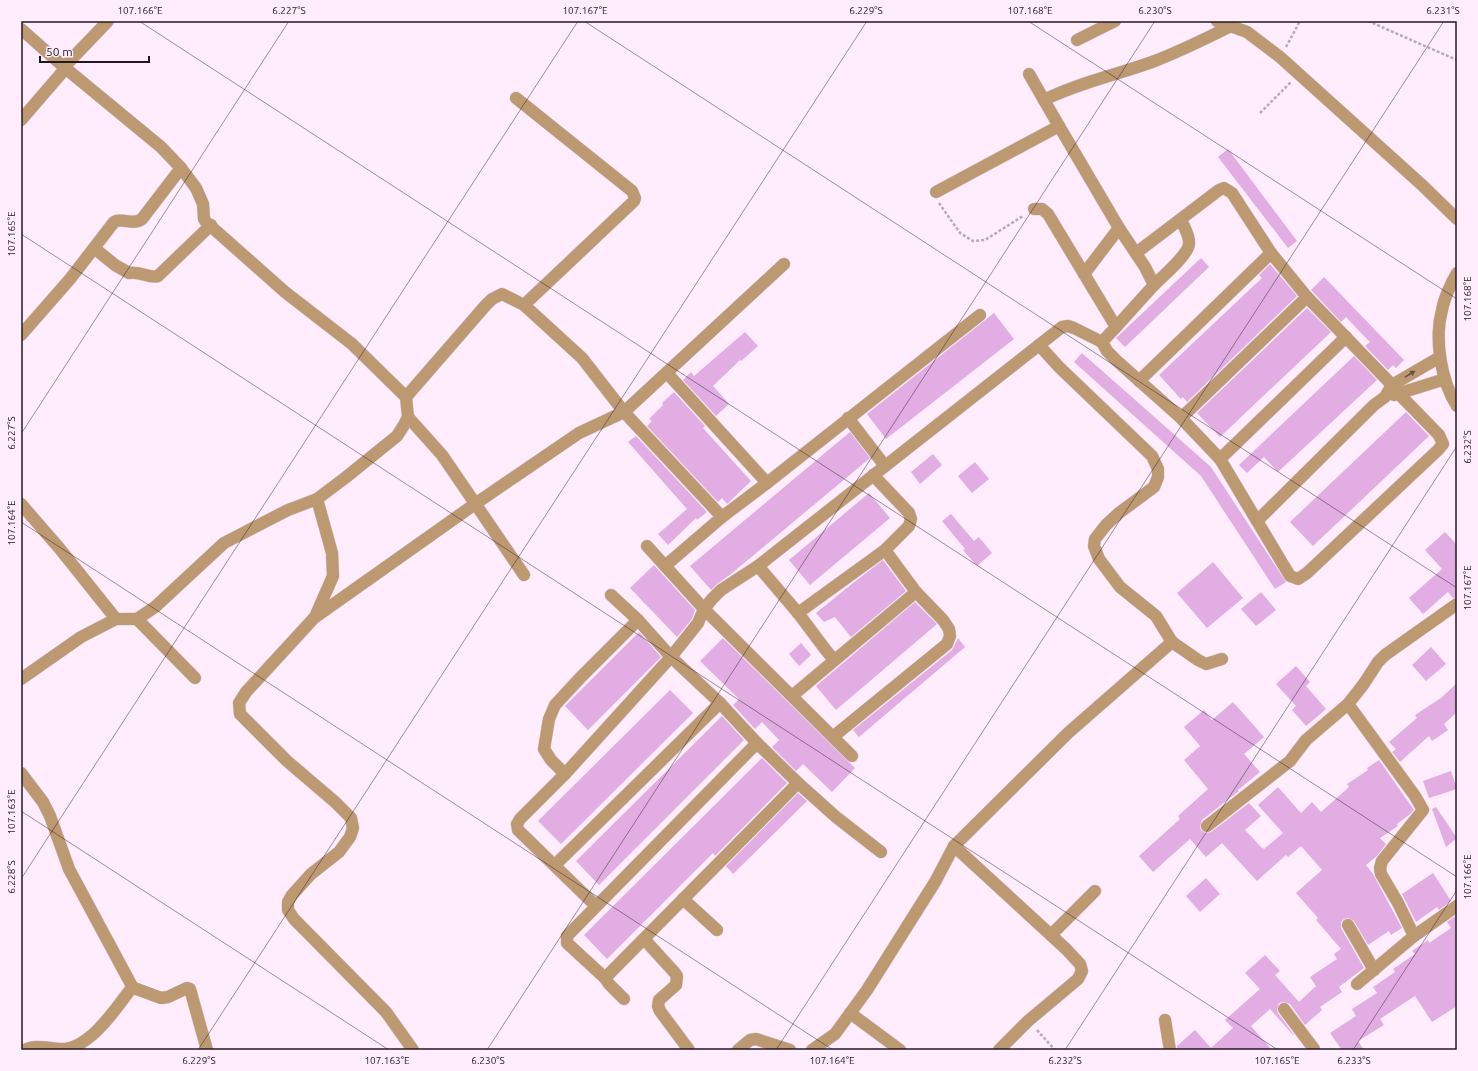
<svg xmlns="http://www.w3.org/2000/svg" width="1478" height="1071" viewBox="0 0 1478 1071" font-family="Ubuntu,sans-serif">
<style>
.building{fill:#e2ade2}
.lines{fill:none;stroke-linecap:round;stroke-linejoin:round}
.minor-casing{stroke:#dccbdb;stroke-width:13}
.path{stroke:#b9a9b8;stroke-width:2.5;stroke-dasharray:3 2;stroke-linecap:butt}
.minor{stroke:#bd9971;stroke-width:12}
.oneway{fill:#685246}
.ticks{fill:none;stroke:#221822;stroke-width:1;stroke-opacity:0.45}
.neatline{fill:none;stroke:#221822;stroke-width:1.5}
.ticks-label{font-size:10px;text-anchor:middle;fill:#221822}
</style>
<rect width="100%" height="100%" fill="#ffedfe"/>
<g class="building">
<polygon points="1228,149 1297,241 1288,248 1218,157"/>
<polygon points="1201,258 1209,267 1125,347 1116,338"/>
<polygon points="1270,264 1297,296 1187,402 1183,397 1181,399 1159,375 1262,278 1259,275"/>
<polygon points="1324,277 1404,360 1396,368 1393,365 1388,370 1365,346 1370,342 1361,333 1346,317 1341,322 1311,290"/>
<polygon points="1307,308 1331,332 1220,437 1197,413"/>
<polygon points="994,313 1014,339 886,439 867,414"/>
<polygon points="745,332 758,346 741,361 740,360 713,386 729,404 716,416 683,380 691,372 694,376"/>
<polygon points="1082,353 1211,467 1286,582 1275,589 1201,476 1074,362"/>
<polygon points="1354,356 1377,380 1278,472 1264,457 1247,473 1239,465"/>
<polygon points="674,392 705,426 703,428 712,438 751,481 727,504 722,498 718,502 647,426 652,421 649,419 663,405 662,403"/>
<polygon points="1406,412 1429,436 1313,546 1290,522"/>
<polygon points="850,432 870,458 731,574 717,584 711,590 690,566"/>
<polygon points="636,436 707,512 697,520 696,518 668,545 658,534 687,509 628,442"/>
<polygon points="933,454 942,465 920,484 911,472"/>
<polygon points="975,462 989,479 972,493 958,476"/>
<polygon points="869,493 890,518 810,585 789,560"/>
<polygon points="951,514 974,541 979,537 992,553 977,566 963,550 965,549 942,521"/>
<polygon points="1445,532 1457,545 1457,597 1453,598 1448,592 1423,614 1409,598 1442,569 1425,550"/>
<polygon points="883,560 906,591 851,637 835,617 824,622 816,613 853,583"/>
<polygon points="1213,562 1243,598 1207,628 1177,593"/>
<polygon points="654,565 695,610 692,619 677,637 630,588"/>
<polygon points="1261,592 1276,610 1256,626 1241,609"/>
<polygon points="915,602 937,624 836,710 816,686"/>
<polygon points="639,632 661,657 588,730 565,706"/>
<polygon points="723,638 855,768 832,792 803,764 796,771 772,747 779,740 762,722 755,729 733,705 739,699 700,661"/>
<polygon points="958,638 965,647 859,737 853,730 952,650"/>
<polygon points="801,643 811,655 799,666 789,654"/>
<polygon points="1431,647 1446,664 1426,681 1412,665"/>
<polygon points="1296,666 1310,682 1306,686 1326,709 1306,726 1292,710 1296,706 1276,684"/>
<polygon points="1457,683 1457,712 1444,724 1448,730 1432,741 1429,736 1400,762 1392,752 1396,749 1389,742 1417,718 1415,715 1441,698"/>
<polygon points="670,690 693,713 561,844 538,821"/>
<polygon points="1233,702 1264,737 1244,754 1260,772 1238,790 1239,791 1202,820 1200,827 1201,830 1205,833 1211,832 1249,803 1261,816 1245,830 1262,848 1263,848 1264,849 1283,833 1258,805 1278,787 1301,813 1312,802 1321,812 1349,787 1347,784 1368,770 1367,768 1379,760 1414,810 1409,815 1397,824 1398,826 1380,838 1386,844 1377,856 1366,865 1373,874 1402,928 1391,935 1389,931 1368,945 1354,921 1348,918 1344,919 1341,922 1341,928 1364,968 1339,987 1342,992 1320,1007 1322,1010 1305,1025 1290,1004 1283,1002 1279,1003 1277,1010 1278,1013 1294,1035 1293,1035 1270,1009 1251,1026 1272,1050 1177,1050 1177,1046 1195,1030 1211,1048 1233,1028 1225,1020 1260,989 1245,973 1265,955 1280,971 1275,975 1299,1002 1316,986 1310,977 1337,959 1334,954 1341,949 1316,920 1318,918 1296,893 1322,870 1301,846 1288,857 1286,855 1257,881 1222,843 1206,857 1190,839 1153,872 1139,856 1180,819 1178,816 1208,789 1184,760 1200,746 1184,727 1204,710 1212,720"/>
<polygon points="722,716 744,740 599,885 576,861"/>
<polygon points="762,758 787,783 715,856 713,853 607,959 584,935"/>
<polygon points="1451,771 1457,789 1429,798 1423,781"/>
<polygon points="798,793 807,801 733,874 726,866"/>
<polygon points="1436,807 1457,838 1446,847 1432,809"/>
<polygon points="1433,873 1451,901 1439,910 1437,907 1416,922 1402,894"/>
<polygon points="1206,878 1220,894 1200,912 1186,896"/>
<polygon points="1457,915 1457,1006 1432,1022 1415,996 1380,1019 1384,1025 1358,1041 1364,1050 1342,1050 1330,1033 1356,1016 1352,1009 1377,993 1373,987 1395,972 1393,969 1415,954 1412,951 1428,940 1429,943 1451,928 1447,922"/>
</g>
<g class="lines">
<defs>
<g id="minor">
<polyline points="1217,21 1247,32 1280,57 1422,185 1457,219"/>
<polyline points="21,29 64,67 161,147 181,168 196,188 203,204 204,219 206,222 285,292 352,344 406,397 408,417 404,425 397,436 345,478 317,499 288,510 224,543 155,607 137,619 116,619 81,637 21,679"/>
<polyline points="1077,40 1115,21"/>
<polyline points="64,67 108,21"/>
<polyline points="1029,74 1059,126"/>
<polyline points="516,98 632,191 635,198 634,201 524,305"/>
<path d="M1044,100C1078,83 1116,75 1152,62C1179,52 1205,39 1231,26"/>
<polyline points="21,120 65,69"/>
<polyline points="936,192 1059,126 1119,228 1145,267 1154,285 1116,327"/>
<polyline points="1034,209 1042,209 1048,214 1116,327 1102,342"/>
<path d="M94,248L115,265L129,273C141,271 149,279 158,276L211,225"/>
<polyline points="1136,253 1219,190 1224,188 1232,193 1271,253 1307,297 1392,385 1399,394 1439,435 1443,444 1438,450 1307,573 1298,579 1290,576 1257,521"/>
<path d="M1457,273C1451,283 1444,299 1442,310C1434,339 1441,381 1457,406"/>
<polyline points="1084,274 1119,228"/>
<path d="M1154,285C1163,276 1188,255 1189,244C1190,236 1184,227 1181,220"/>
<path d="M21,335L70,279L114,222C122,217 133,226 142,219L181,168"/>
<polyline points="1039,345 1059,367 1152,456 1158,469 1158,477 1154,487 1119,513 1106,525 1095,539 1094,546 1099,559 1120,587 1156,616 1172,642"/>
<polyline points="667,373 767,483"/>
<polyline points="1139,381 1271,253"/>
<polyline points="1394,395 1445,379"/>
<polyline points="406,397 485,306 492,299 502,294 524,305 582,358 624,412 722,517"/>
<polyline points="408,417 442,455 524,575"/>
<polyline points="848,418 885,466"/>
<polyline points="1181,418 1307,297"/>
<polyline points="1220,459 1346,337"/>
<polyline points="21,504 60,549 116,619"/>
<polyline points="647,546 704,609 852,756"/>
<polyline points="665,566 722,517 767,483 980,315"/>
<polyline points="758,566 798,613 825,649 834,660"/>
<polyline points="798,613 885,550 909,526 911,519 909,513 873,475"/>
<polyline points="315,617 333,576 332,553 317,499"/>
<polyline points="137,619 195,678"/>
<polyline points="792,696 916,592"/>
<polyline points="1348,704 1415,796 1423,810 1382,861 1380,868 1381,874 1398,903 1414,936"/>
<polyline points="834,736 947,644 950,636 949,629 943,620 916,592 885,550"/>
<polyline points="21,773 43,802 50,816 69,869 133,988"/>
<polyline points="565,774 551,760 544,749 549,719 555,705 580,678 638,620"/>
<polyline points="1207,826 1290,761 1306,740 1348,704 1363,685 1378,662 1385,655 1457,604"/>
<polyline points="954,846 1066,949 1080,964 1082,971 1078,979 1028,1021 999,1050"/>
<polyline points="881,852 836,817 798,783 757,743 720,703 671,657 698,623 704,609 712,599 721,590 758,566 1062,327 1068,326 1074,328 1102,342 1107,351 1117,361 1181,418 1220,459 1257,521 1374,405 1385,397 1392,385 1440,357"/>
<polyline points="555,865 720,703"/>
<polyline points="683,899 717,930"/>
<polyline points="596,906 518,830 517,824 520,819 565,774 671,657 638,620 611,595"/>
<polyline points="1348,925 1374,970"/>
<polyline points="1051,935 1095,891"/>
<polyline points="644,939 675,973 677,976 676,985 659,1000 658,1006 660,1011 689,1050"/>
<polyline points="605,978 798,783"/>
<polyline points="1357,984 1414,936 1457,906"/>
<polyline points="624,999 609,984 605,978 567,943 567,936 757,743"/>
<polyline points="1284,1009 1314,1049"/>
<polyline points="850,1013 900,1050"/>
<polyline points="1165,1020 1170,1050"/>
<path d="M25,1050C35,1044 50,1049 62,1049C89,1049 115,1010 130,990L134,988L161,998L168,997L187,988L190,989L207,1050"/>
<polyline points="413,1050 386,1012 294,919 288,910 288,902 292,895 311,874 339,852 350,837 353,828 351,818 335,802 287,761 240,714 239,703 246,692 314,618 475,504 579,433 624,412 784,264"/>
<polyline points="738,1050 750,1040 756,1039 790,1050"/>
<polyline points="812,1050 835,1034 867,990 935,882 954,846 1068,733 1172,642 1198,660 1206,664 1222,659"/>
</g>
</defs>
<use href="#minor" class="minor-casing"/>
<g class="path">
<polyline points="1368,21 1457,60"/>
<polyline points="1286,47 1300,21"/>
<polyline points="1260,113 1291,82"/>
<polyline points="939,203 960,233 973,241 985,240 1023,216"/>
<polyline points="1037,1030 1055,1050"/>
</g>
<use href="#minor" class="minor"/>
</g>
<defs><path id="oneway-solid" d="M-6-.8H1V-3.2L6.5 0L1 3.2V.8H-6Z"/></defs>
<use class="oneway" href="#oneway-solid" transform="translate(1410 374) rotate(-31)"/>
<path class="ticks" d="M139,21L1457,877M584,21L1457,588M1028,21L1457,299M21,234L1278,1050M21,434L289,21M21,522L833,1050M21,811L389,1050M21,879L578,21M198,1050L867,21M487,1050L1155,21M776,1050L1444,21M1065,1050L1457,446M1353,1050L1457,890"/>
<rect width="1478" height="1071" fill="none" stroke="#ffedfe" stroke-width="44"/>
<path d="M40 56v6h109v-6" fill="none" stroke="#221822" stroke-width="2"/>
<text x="46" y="56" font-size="12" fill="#221822" stroke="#ffedfe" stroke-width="3" paint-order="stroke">50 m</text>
<rect x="22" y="22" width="1434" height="1027" class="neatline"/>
<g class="ticks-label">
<text x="140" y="14">107.166°E</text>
<text x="289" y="14">6.227°S</text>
<text x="585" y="14">107.167°E</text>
<text x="866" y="14">6.229°S</text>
<text x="1030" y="14">107.168°E</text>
<text x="1155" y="14">6.230°S</text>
<text x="1443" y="14">6.231°S</text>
<text transform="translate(11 234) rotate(-90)" y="4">107.165°E</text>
<text transform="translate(1467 299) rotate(-90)" y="4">107.168°E</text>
<text transform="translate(11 433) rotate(-90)" y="4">6.227°S</text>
<text transform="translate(1467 447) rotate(-90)" y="4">6.232°S</text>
<text transform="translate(11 523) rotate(-90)" y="4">107.164°E</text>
<text transform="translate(1467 588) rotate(-90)" y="4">107.167°E</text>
<text transform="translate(11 812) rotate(-90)" y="4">107.163°E</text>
<text transform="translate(1467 877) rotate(-90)" y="4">107.166°E</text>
<text transform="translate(11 877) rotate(-90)" y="4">6.228°S</text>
<text x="199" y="1064">6.229°S</text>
<text x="387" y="1064">107.163°E</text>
<text x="488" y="1064">6.230°S</text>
<text x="832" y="1064">107.164°E</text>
<text x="1065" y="1064">6.232°S</text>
<text x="1277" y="1064">107.165°E</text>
<text x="1354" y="1064">6.233°S</text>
</g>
</svg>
